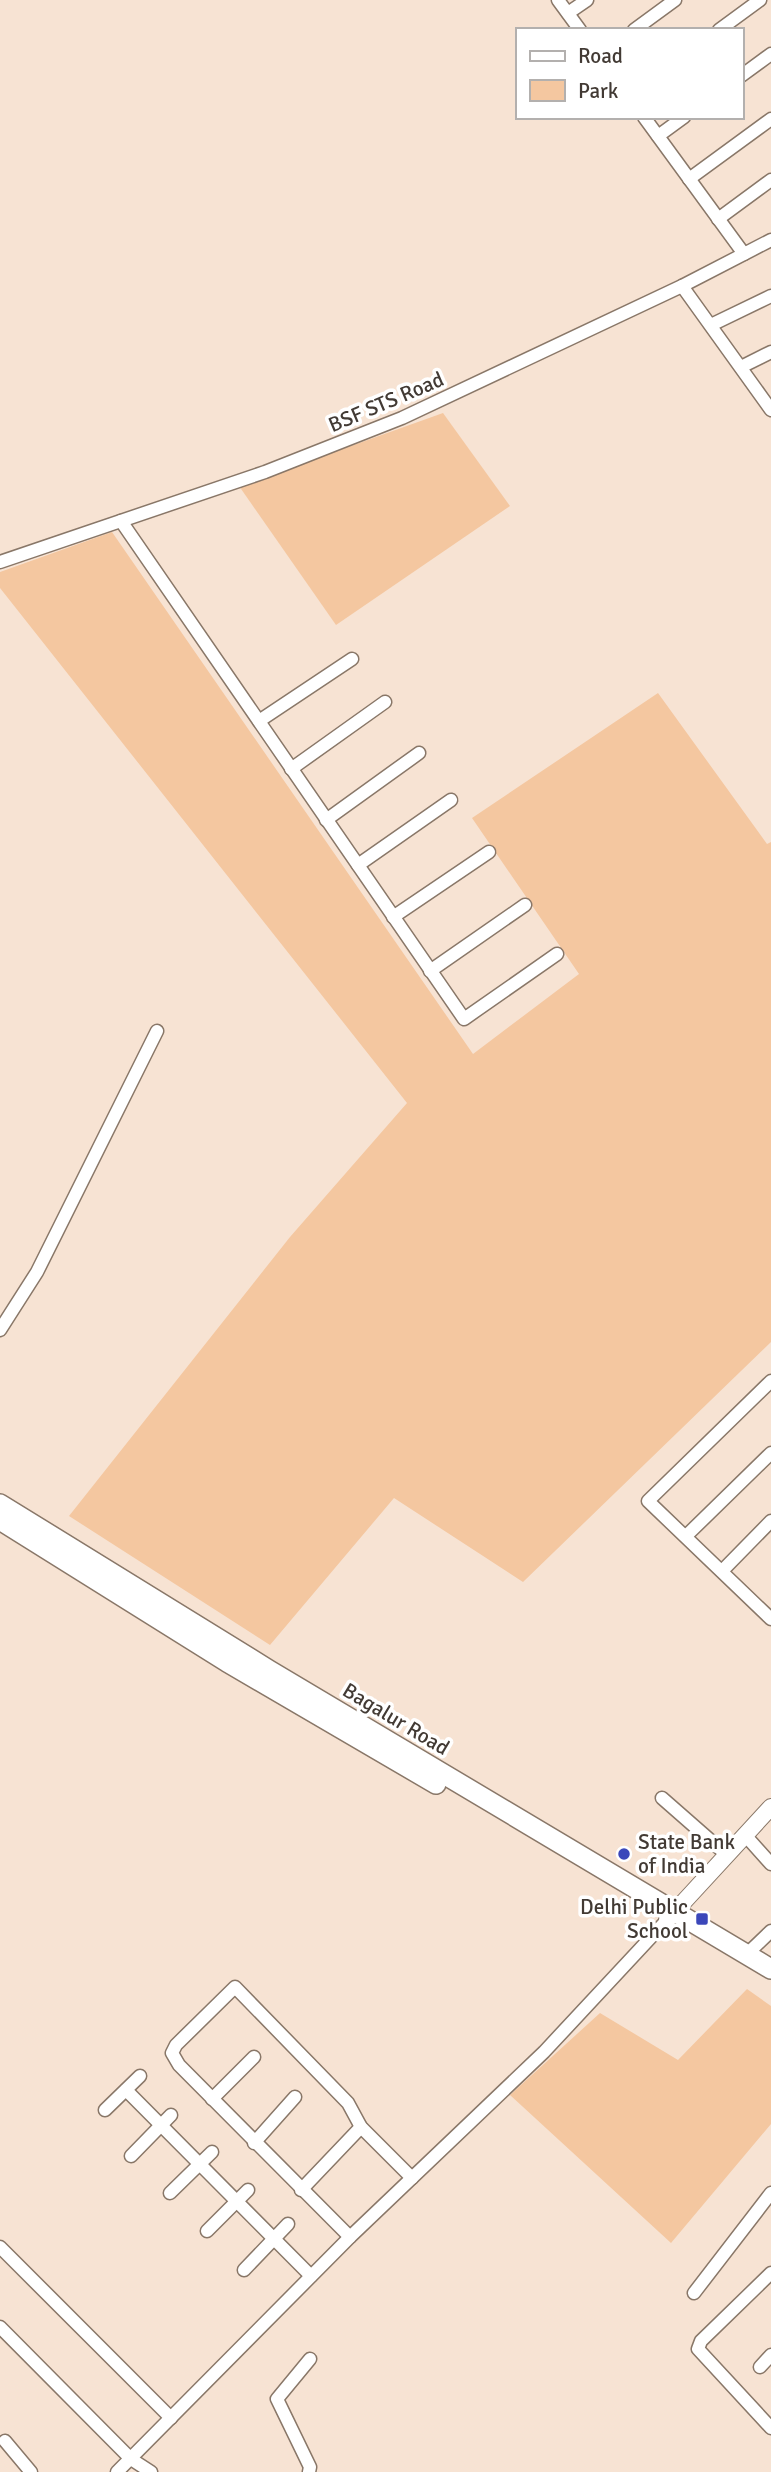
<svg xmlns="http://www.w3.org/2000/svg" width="771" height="2472" viewBox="0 0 771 2472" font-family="Signika,sans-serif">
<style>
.green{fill:#f4c7a0}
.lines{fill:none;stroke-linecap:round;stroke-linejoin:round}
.minor-casing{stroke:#897768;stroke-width:15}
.tertiary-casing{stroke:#897768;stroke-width:18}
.primary-casing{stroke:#897768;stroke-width:22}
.minor{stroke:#fff;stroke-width:12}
.tertiary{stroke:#fff;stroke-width:16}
.primary{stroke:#fff;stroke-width:19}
.poi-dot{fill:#3b47ba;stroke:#fff;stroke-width:2.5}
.labels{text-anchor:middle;stroke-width:7;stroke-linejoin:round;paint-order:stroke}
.street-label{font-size:21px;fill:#423a34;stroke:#fff}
.poi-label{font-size:21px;fill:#423a34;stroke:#fff;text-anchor:start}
</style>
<rect width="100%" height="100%" fill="#f7e3d3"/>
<g class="green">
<polygon points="443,413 510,506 336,625 239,486"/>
<polygon points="112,532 473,1054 579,974 472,818 658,693 767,844 771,842 771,1342 523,1582 394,1498 270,1645 69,1516 290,1237 407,1103 0,588 0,572"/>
<polygon points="747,1989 771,2006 771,2124 671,2243 510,2095 600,2013 678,2060"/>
</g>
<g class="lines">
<defs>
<g id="minor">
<polyline points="558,0 580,30"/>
<polyline points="568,13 587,0"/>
<polyline points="634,30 675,0"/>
<polyline points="719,30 760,0"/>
<polyline points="741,76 771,54"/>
<polyline points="644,117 744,254"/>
<polyline points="658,136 684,117"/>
<polyline points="689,179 771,119"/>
<polyline points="718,219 771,180"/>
<polyline points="682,286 771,410"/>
<polyline points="711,325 771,296"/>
<polyline points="741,367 771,352"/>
<polyline points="121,521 464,1019 557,954"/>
<polyline points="0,562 265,472 402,418 682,286 771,240"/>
<polyline points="259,721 352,659"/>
<polyline points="291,769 385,702"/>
<polyline points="326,820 419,753"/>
<polyline points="358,865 451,800"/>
<polyline points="393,917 489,852"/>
<polyline points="430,971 525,905"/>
<polyline points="0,1330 37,1272 157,1031"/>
<polyline points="771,1381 648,1501 771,1619"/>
<polyline points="686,1536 771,1453"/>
<polyline points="722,1571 771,1521"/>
<polyline points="662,1798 727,1855"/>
<polyline points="745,1835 771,1864"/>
<polyline points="746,1955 771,1931"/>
<polyline points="126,2090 311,2276"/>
<polyline points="212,2099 254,2057"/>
<polyline points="105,2110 140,2076"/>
<polyline points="254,2143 295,2097"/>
<polyline points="131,2156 171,2115"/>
<polyline points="301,2190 361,2127"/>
<polyline points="170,2193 212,2152"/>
<polyline points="207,2231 248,2190"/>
<polyline points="350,2237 179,2065 172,2053 176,2045 235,1987 348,2103 361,2127 412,2178"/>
<polyline points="0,2247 171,2418"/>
<polyline points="244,2270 288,2224"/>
<polyline points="771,2273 701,2341 698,2349 771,2428"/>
<polyline points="694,2293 771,2193"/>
<polyline points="0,2327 131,2459 151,2472"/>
<polyline points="760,2367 771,2355"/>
<polyline points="5,2441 31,2472"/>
<polyline points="117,2472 350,2237 544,2052 667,1920"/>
<polyline points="309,2472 310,2467 277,2399 310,2359"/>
</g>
<polyline id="tertiary" points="667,1920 771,1807"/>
<g id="primary">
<polyline points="0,1504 269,1670 771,1969"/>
<polyline points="0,1520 227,1662 436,1784"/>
</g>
</defs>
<use href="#minor" class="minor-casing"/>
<use href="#tertiary" class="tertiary-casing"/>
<use href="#primary" class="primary-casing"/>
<use href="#minor" class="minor"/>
<use href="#tertiary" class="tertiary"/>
<use href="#primary" class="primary"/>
</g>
<g class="poi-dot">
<circle cx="624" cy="1854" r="7"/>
<rect x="695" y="1912" width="14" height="14" rx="3.5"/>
</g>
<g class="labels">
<g class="street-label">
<text transform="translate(386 402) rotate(-23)" y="7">BSF STS Road</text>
<text transform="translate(396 1719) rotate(31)" y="7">Bagalur Road</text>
</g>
<g class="poi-label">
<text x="638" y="1849">State Bank<tspan x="638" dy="24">of India</tspan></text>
<text x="688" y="1914" text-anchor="end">Delhi Public<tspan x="688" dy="24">School</tspan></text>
</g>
</g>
<rect x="516" y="28" width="228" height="91" fill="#ffffff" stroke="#b3b0ae" stroke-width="2"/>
<rect x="530" y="51" width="35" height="10" fill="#ffffff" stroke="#b3b0ae" stroke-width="2"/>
<text x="578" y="63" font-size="21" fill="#423a34">Road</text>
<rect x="530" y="80" width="35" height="21" fill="#f4c7a0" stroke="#b3b0ae" stroke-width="2"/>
<text x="578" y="98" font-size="21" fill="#423a34">Park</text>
</svg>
